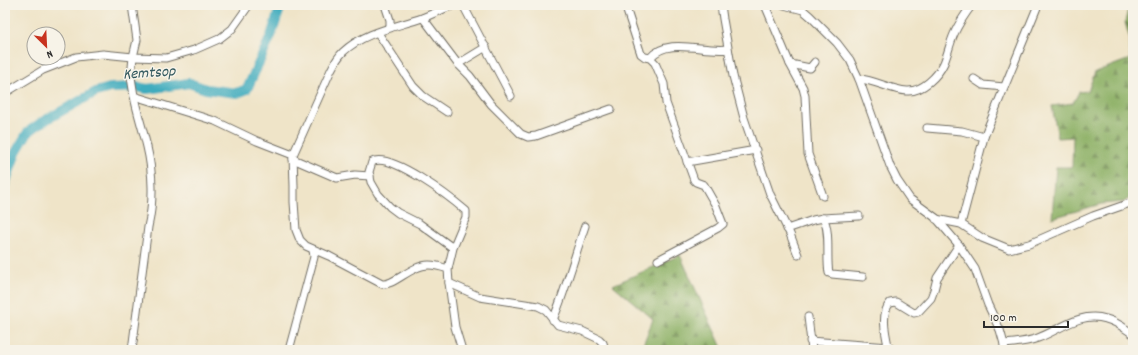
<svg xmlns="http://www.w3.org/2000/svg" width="1138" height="355" viewBox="0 0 1138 355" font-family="Dekko,sans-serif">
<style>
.forest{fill:url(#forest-firs);stroke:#5c6e48}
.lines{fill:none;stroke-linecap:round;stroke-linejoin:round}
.river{stroke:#3facbe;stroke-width:10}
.minor-casing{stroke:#706c62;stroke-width:9}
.minor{stroke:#fff;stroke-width:7}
.labels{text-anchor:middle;stroke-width:3;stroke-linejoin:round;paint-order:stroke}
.water-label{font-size:16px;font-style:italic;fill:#32585e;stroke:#f7f3e8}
</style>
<defs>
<pattern id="forest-firs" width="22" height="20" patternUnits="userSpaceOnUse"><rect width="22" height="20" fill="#8cb065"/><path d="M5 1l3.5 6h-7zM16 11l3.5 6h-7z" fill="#738f53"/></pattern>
</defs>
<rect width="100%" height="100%" fill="#f7f3e8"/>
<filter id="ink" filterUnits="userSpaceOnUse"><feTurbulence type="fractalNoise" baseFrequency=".025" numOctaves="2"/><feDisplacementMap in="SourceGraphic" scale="8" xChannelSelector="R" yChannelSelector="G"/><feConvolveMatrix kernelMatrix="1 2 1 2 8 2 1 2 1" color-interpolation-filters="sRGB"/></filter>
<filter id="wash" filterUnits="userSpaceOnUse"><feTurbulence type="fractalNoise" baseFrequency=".012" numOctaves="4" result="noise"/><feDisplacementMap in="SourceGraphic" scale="16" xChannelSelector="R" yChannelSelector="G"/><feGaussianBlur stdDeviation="0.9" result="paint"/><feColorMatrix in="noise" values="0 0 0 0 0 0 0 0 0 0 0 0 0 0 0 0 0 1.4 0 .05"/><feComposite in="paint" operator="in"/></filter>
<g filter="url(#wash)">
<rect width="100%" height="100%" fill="#efe4c8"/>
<g class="forest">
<path d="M1129,5H1133V141C1125,159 1127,177 1132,196L1124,202L1101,204L1052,218L1056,167H1072L1073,137L1058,138L1052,106L1073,103L1079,92L1088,91L1095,72L1130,59V40L1125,22Z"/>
<polygon points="680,255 723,350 641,350 653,319 613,285"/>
</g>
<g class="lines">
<polyline class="river" points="5,184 16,152 28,132 42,122 96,92 110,88 138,87 147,89 189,83 206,89 237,93 247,89 271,36 281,5"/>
</g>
</g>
<g filter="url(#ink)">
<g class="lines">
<defs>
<g id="minor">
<polyline points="132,5 137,40 133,57 131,77 134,96 215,121 257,141 293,155"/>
<polyline points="385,5 390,20 390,28"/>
<path d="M454,5C443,9 433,14 422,18C396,27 364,32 343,52C338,57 334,64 331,70L293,155L294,186V202L296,230L300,240L306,246L329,256L382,284C394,286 411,265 429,265C435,265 442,267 448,269L449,283L480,297L538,306L546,310L558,325L582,331L599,339L603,343L605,350"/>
<polyline points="463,5 511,96"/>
<polyline points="626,5 627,11 641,54 645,57 650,58 655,63 664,84 666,103 694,180 696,182 704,185 716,206 723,224 718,228 658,260"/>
<polyline points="721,5 723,19 733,76 744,118 770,194 790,234 798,255"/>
<polyline points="765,5 790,64 810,68 815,62"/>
<polyline points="784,5 803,10 810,16 837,43 850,60 859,79 890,166 897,180 910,199 936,218 959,245 975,269 988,305 1000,330 1004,344 1004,350"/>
<polyline points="423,18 457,63 470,76 491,104 521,134 528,137 536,136 611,109"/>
<polyline points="378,33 413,86 423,96 447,112"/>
<path d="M650,58C668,36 704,53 728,49"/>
<polyline points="458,64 486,47"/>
<polyline points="790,64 803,88 805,96 808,154 823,196"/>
<path d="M859,79C876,80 890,90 907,91C922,92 938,76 944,63C948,53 950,43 954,34C959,23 965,14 972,5"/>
<polyline points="974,79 983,85 1004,87"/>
<polyline points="5,93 43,70 76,57 103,54 133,57 166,58 194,50 219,39 232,29 249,5"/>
<polyline points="927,128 962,131 984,137"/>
<polyline points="293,159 337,178 355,175 370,176"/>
<polyline points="687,162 756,150"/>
<polyline points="823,218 859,216"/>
<polyline points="936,219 961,224 982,238 1009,249 1029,244 1093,216 1133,202"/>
<polyline points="961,224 984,137 1038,5"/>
<path d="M787,229L813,220L823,218C831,230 826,259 829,273L832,274L863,277"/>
<path d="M448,269L453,248L466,217V211C451,198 390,151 372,162L369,172L371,182L378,194L390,207L398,213L420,224L453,248"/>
<polyline points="449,283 455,327 462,350"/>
<polyline points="808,317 812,350"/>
<path d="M553,320C566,289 574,258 585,226"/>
<polyline points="810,341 889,347"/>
<path d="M1004,344C1016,343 1027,342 1038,338C1060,330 1080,311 1106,319C1116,321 1124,328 1133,334"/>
<path d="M132,350L148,227C154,202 153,172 147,147C143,129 137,113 134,96"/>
<polyline points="289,350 314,257 313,250"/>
<path d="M889,350C886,336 880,314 890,303L896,302L914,313L918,312L931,298L934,290L937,278L959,245"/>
</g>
</defs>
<use href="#minor" class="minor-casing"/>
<use href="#minor" class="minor"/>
</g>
</g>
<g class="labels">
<g class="water-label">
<text transform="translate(149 71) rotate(-4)" y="6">Kemtsop</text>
</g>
</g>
<rect width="1138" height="355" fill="none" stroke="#f7f3e8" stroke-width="20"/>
<g transform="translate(46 46) rotate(156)"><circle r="19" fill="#f7f3e8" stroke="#a5a39c"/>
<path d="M0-3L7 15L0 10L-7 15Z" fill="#c8321e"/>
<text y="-6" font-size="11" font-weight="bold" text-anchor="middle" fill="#2b2b2b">N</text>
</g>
<path d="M984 321v6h84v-6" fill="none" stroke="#2b2b2b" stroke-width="2"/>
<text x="990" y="321" font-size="12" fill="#2b2b2b" stroke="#f7f3e8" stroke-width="3" paint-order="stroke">100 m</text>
</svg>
